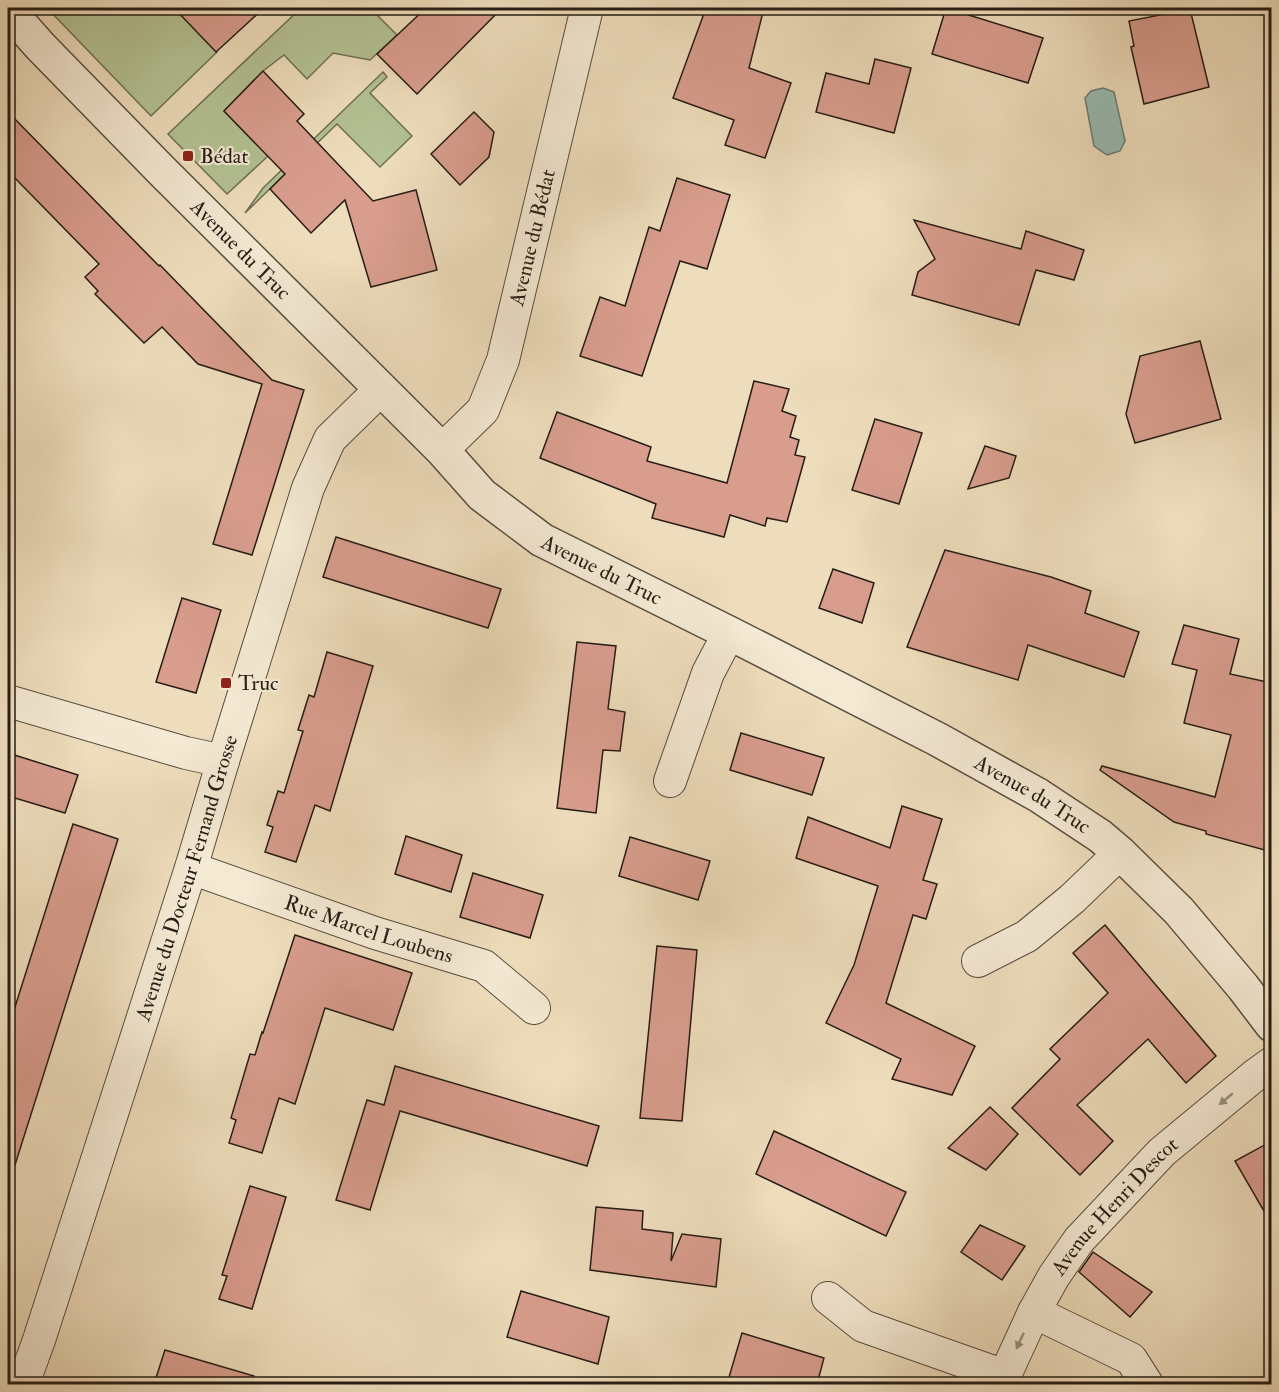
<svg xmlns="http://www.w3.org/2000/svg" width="1279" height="1392" viewBox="0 0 1279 1392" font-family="'IM FELL Double Pica',serif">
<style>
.green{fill:#b4c294;stroke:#6d7054;stroke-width:1.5}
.water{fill:#99bbb2;stroke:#6b7c73;stroke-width:1.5}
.building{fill:#d99d8e;stroke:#261d15;stroke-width:1.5}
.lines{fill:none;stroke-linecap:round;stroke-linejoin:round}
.minor-casing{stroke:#584d3f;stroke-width:34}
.tertiary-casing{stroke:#584d3f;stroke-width:36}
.minor{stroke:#f4e9d3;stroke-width:32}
.tertiary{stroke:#f4e9d3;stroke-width:33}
.oneway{fill:#978d7e}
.poi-dot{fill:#8f2418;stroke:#f4e9d3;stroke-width:2}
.labels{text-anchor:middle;stroke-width:4.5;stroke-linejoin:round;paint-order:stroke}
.poi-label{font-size:21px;fill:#261d15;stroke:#f4e9d3;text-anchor:start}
.street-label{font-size:21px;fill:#261d15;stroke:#f4e9d3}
</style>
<rect width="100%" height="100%" fill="#eeddbc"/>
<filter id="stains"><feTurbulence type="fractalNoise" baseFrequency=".00333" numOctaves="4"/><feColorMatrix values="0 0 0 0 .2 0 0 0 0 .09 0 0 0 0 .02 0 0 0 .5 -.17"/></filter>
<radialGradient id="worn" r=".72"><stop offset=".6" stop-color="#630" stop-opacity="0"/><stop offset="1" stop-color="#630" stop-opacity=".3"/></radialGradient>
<g class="green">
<polygon points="47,8 174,8 217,52 151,116"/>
<polygon points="301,8 370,8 397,35 370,60 333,53 307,79 284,55 263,71 224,111 268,156 227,194 168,134"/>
<polygon points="383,72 387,77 370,93 412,136 380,167 337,124 245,213 263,188"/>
</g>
<polygon class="water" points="1103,88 1114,92 1125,141 1120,151 1107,155 1094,146 1085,98 1091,91"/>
<g class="building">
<polygon points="174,8 264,8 216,52"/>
<polygon points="426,8 502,8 417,94 377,54"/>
<polygon points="706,8 764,8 749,68 791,83 765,158 725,145 734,120 673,98"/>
<polygon points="946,8 1043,38 1028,83 932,54"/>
<polygon points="1190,9 1209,87 1144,104 1131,47 1134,46 1129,21"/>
<polygon points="875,59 911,68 894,133 816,112 826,73 869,84"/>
<polygon points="263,71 304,114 297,121 373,201 416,190 437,270 371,287 345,200 311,233 270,189 285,174 224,111"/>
<polygon points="8,112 159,266 160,265 272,380 304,390 252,555 213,544 262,384 198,364 162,327 144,343 95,294 98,291 85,277 99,264 8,171"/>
<polygon points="474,112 494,132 489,157 460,185 431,154"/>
<polygon points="677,178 730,195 707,269 680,261 642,376 580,356 600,297 625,306 649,227 660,231"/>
<polygon points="914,220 1021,249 1026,231 1084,250 1074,280 1036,270 1019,325 912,295 918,272 935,259"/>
<polygon points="1200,341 1221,419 1135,443 1126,414 1140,356"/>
<polygon points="754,381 789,389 782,411 796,416 790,437 799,440 795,455 805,457 787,522 767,518 765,526 730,515 724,537 652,518 656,504 540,458 557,412 651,447 647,461 727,483"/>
<polygon points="875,419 922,433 899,504 852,490"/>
<polygon points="985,446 1016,456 1009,478 968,489"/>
<polygon points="336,537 501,589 488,628 323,577"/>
<polygon points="945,550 1051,577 1091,591 1085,613 1139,632 1124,677 1028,645 1018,680 907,647"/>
<polygon points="833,569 874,583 862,623 819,608"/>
<polygon points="182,598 221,610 196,693 156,682"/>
<polygon points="1184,625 1239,639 1230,674 1272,683 1272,852 1206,834 1206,831 1174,822 1100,770 1102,766 1215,797 1231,735 1184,723 1197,670 1172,664"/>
<polygon points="577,642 616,646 608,709 625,712 620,751 603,750 596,813 557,808"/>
<polygon points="327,652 373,666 330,811 315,805 296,862 265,852 273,827 267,825 278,791 284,793 303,731 298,730 309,695 314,697"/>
<polygon points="741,733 824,758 812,795 730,770"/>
<polygon points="8,753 78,775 65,813 8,796"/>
<polygon points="902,806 942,819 923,880 937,884 926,919 913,915 886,1003 975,1046 952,1095 892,1079 901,1059 826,1023 854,965 878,886 796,858 808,817 890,848"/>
<polygon points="73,824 118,839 15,1165 8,1164 8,1029"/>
<polygon points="406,836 462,855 451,892 395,874"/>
<polygon points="630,837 710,861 698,900 619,876"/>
<polygon points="473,873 543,895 530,938 460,917"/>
<polygon points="1105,925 1216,1056 1186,1083 1148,1039 1077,1105 1113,1141 1080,1175 1012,1108 1060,1059 1050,1049 1108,993 1073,953"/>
<polygon points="295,935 412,973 393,1030 325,1008 295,1104 279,1098 262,1153 229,1143 236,1120 231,1118 250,1054 255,1055 262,1032 263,1033"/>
<polygon points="657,946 697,950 682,1121 640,1118"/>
<polygon points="395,1066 599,1126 587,1166 400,1111 370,1210 336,1200 367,1100 384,1105"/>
<polygon points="990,1107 1018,1134 986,1170 948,1148"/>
<polygon points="774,1131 906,1192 886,1236 756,1174"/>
<polygon points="1272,1141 1272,1225 1235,1161"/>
<polygon points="250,1186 286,1197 252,1309 219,1299 227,1276 222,1275"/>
<polygon points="596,1207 643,1211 642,1229 673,1233 671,1261 682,1234 721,1239 716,1287 590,1270"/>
<polygon points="980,1225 1025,1246 1002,1280 961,1252"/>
<polygon points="1093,1252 1152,1292 1130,1317 1079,1272"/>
<polygon points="521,1291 609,1317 598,1364 507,1337"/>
<polygon points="742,1333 824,1358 817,1384 727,1384"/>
<polygon points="165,1350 254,1376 252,1384 154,1384"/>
</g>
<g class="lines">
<defs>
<g id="minor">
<path id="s1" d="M442,450L483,410L503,360L587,8"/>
<polyline points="8,701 186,753 223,761"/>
<polyline points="670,781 708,673 729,633"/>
<path id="s2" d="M191,868L375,933L484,966L534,1008"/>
<polyline points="978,961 1027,936 1072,899 1120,853"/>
<polyline points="828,1298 863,1326 1005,1376"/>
<polyline points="1034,1312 1131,1359 1147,1384"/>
<path id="s3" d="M23,1384L39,1340L191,868L223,761L308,488L330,439L381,389"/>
<path id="s4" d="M1001,1384L1034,1312L1054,1276L1079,1240L1162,1152L1254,1076L1272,1063"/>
</g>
<g id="tertiary">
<path id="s5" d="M8,10L41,47L162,171L381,389L442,450L482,495L542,540L729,633L937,739L1038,795L1100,836L1120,853L1179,911L1243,987L1272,1025"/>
</g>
</defs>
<use href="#minor" class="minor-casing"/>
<use href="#tertiary" class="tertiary-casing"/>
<use href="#minor" class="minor"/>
<use href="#tertiary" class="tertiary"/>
</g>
<defs><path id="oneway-solid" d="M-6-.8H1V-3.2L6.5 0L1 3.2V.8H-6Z" transform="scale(1.5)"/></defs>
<g class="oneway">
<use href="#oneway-solid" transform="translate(1226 1099) rotate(140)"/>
<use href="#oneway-solid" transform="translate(1020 1341) rotate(115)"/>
</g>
<g class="poi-dot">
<rect x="182" y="150" width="12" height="12" rx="3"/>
<rect x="220" y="677" width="12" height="12" rx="3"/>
</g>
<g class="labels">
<g class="poi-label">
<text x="200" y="163">Bédat</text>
<text x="238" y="690">Truc</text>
</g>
<g class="street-label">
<text dy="7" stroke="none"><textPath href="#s1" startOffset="237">Avenue du Bédat</textPath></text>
<text dy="7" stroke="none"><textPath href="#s5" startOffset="334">Avenue du Truc</textPath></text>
<text dy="7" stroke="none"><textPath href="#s5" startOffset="820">Avenue du Truc</textPath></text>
<text dy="7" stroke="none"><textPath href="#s5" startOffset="1306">Avenue du Truc</textPath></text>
<text dy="7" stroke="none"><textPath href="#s3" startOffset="532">Avenue du Docteur Fernand Grosse</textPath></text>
<text dy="7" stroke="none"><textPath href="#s2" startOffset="188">Rue Marcel Loubens</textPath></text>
<text dy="7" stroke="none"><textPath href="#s4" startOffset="213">Avenue Henri Descot</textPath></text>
</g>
</g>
<rect width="1279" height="1392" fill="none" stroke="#eeddbc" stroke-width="30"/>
<rect x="9" y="9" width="1261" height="1374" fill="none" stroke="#261d15" stroke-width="3"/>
<rect x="15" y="15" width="1249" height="1362" fill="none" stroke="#261d15" stroke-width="1.5"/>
<rect width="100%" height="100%" filter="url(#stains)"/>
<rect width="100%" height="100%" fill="url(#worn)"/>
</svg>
